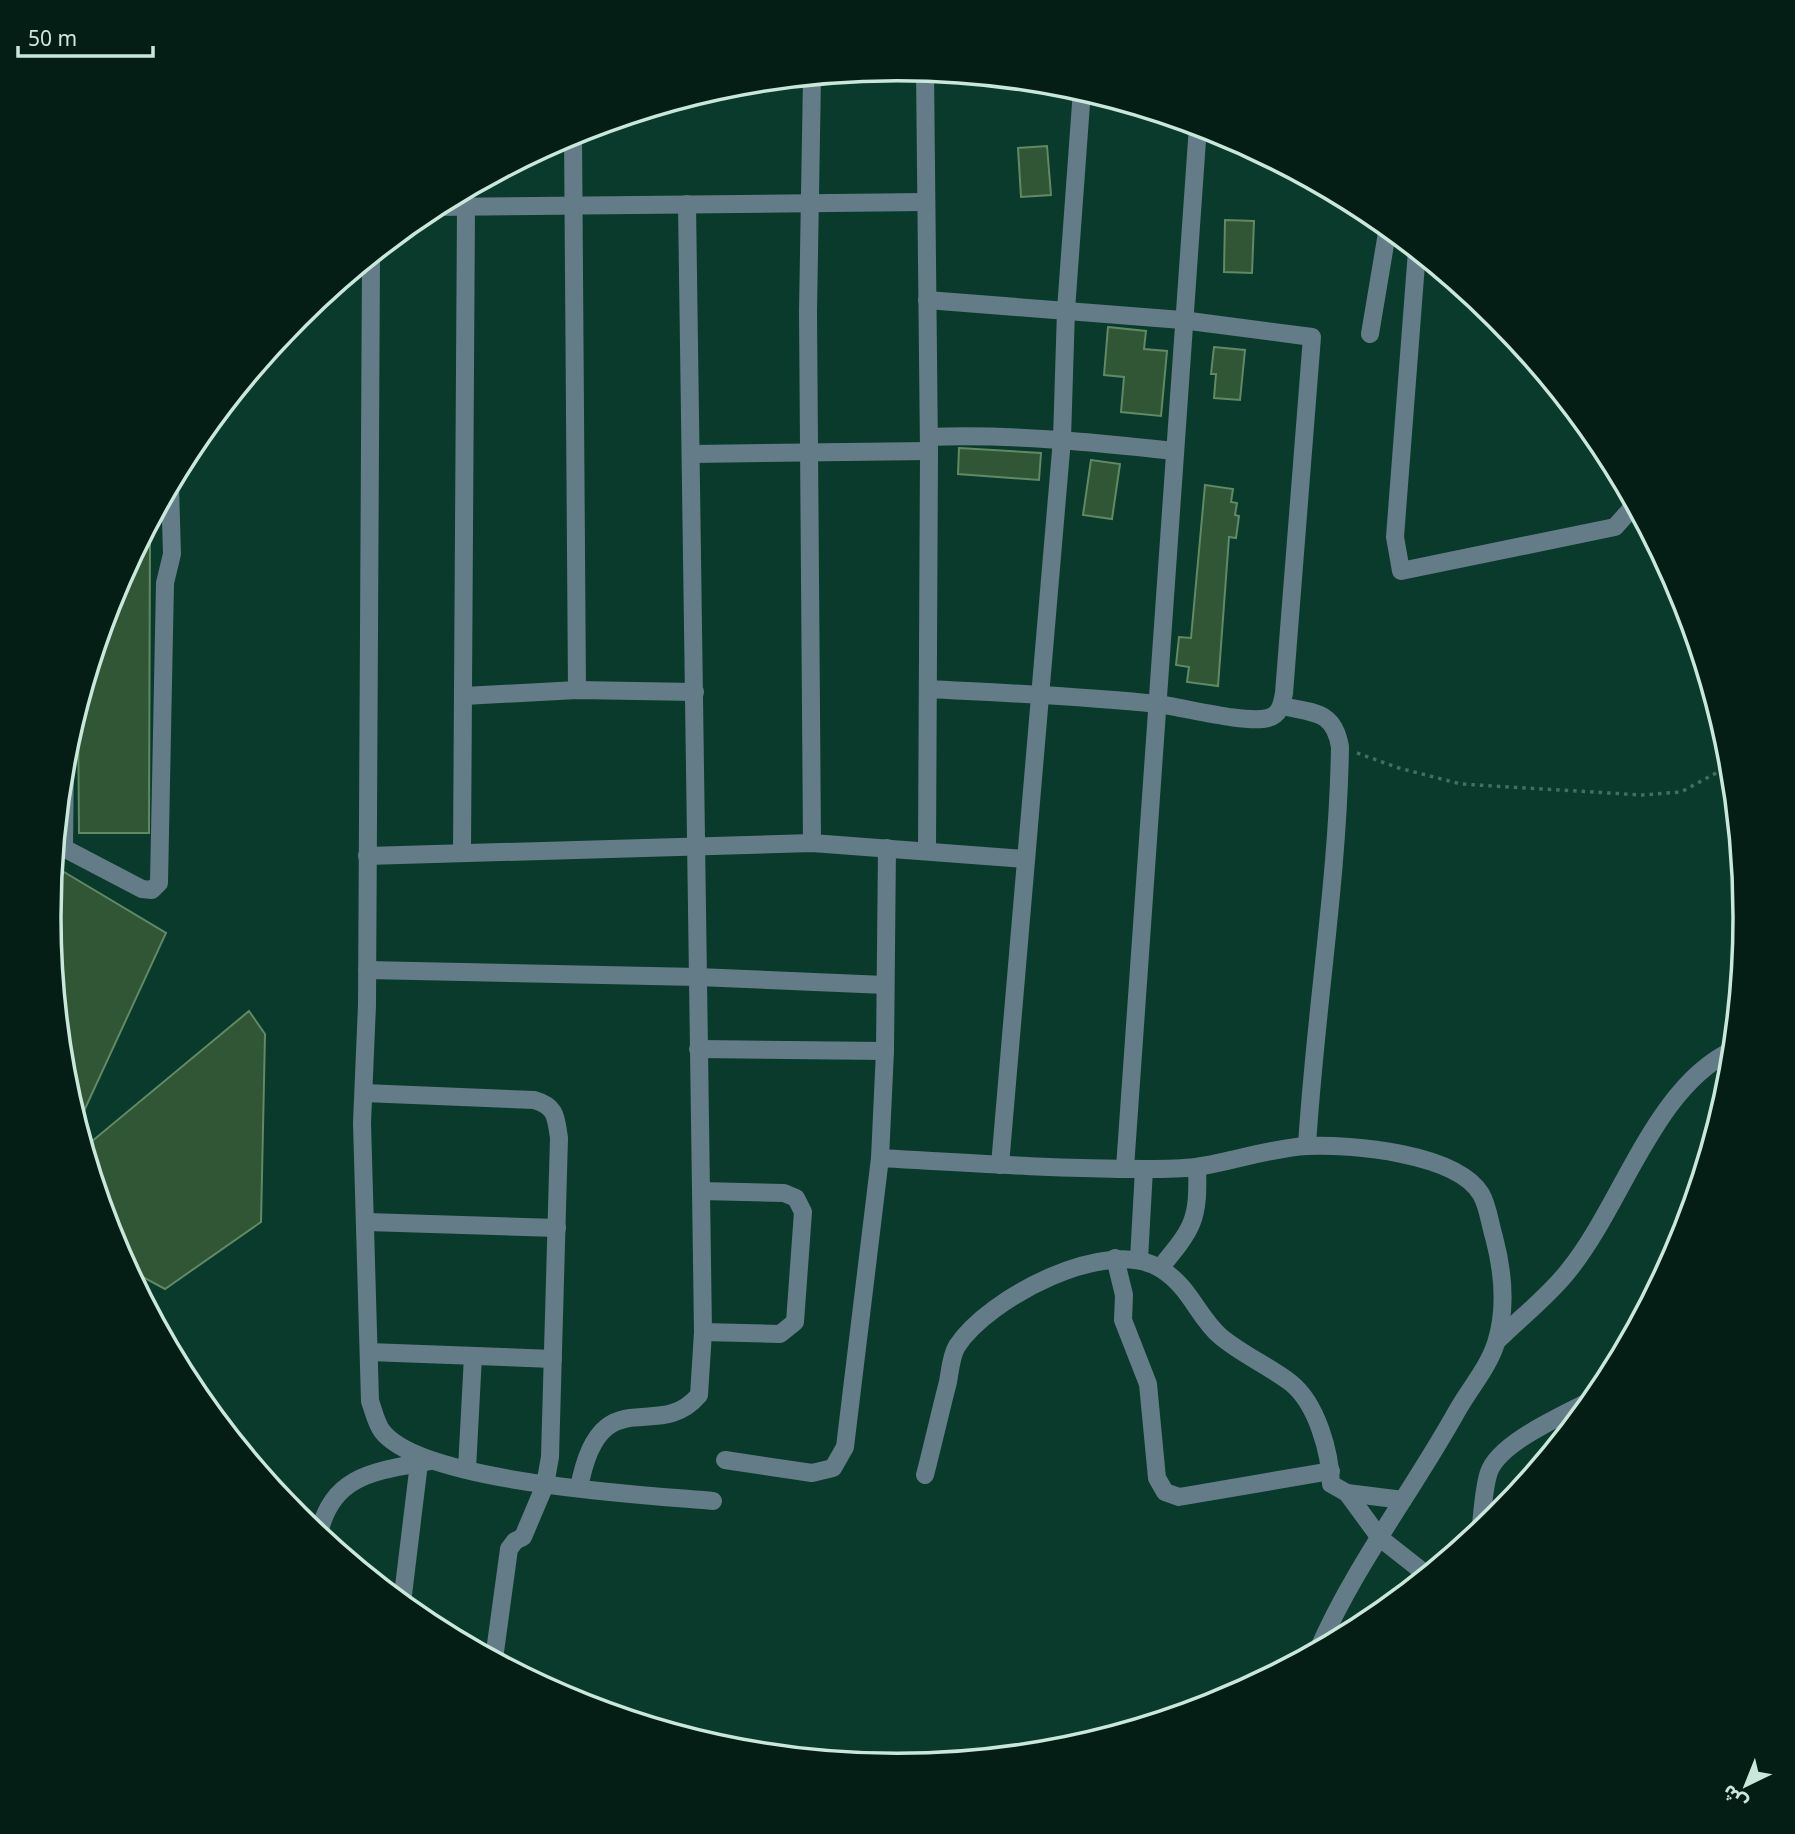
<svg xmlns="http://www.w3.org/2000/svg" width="1795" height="1834" viewBox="0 0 1795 1834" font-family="'Noto Sans','Noto Sans Arabic',sans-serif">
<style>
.building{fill:#305635;stroke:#618965;stroke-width:2}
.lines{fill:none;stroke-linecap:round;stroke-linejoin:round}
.path{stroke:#446e60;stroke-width:3.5;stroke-dasharray:3.5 5;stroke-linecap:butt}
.minor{stroke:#647c87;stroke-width:18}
.rim{fill:none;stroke:#c9e7da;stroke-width:3.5}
</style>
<rect width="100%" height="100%" fill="#0a3a2b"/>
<g class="building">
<polygon points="1047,146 1051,195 1021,197 1018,148"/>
<polygon points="1225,220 1254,221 1252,273 1224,272"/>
<polygon points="1108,327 1146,331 1144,349 1167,351 1161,416 1121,412 1124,377 1104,375"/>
<polygon points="1214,347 1245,350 1240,400 1214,398 1216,374 1211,374"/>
<polygon points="959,448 1041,453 1039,480 958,474"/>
<polygon points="1091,460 1120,464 1112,519 1083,515"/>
<polygon points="1205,485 1233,489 1231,502 1237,503 1235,515 1239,516 1236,538 1229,537 1218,686 1187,682 1189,667 1176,665 1179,637 1191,638"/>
<polygon points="150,524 149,833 79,833 78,708 114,592"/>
<polygon points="54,866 166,933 78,1124 65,1082 49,917"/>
<polygon points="249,1011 265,1034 261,1222 165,1289 128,1269 113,1241 85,1147"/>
</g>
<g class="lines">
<polyline class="path" points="1357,753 1399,768 1461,784 1642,795 1681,792 1731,765"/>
<g class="minor">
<polyline points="925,71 929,451 927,851"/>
<polyline points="812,77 808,312 812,843"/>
<polyline points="573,133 577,690"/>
<polyline points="435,207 925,202"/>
<polyline points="1417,251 1395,537 1401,571 1615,527 1631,509 1632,499"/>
<path d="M371,257L367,1005L362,1123L370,1401C373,1409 376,1423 382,1431C421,1483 646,1495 713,1501"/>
<path d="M927,300L1182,320L1312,337L1284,693C1282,704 1280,715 1268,718C1245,724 1183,707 1157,704C1081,696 1004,693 928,689"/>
<polyline points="1370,334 1388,227"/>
<path d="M929,437C1011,434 1092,442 1174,451"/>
<polyline points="692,454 929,451"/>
<polyline points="464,696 577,690 695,692"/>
<path d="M1282,706C1313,713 1334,710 1340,747C1338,880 1315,1013 1307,1146"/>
<polyline points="56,844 142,889 152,890 159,883 165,583 172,554 170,487"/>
<polyline points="64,848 65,757"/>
<polyline points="462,853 466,207"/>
<polyline points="367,856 812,843 1026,859"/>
<polyline points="367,970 698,977 885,985"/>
<polyline points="698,1049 885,1051"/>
<path d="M364,1093L534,1100C556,1106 556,1117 559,1138L550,1457L545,1485L523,1537L515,1541L509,1549L494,1659"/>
<path d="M880,1158C968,1163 1057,1169 1145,1169C1162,1169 1180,1169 1196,1167C1233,1162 1269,1148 1307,1146C1351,1144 1456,1153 1481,1194C1488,1206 1490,1224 1494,1237C1503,1271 1507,1308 1496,1343C1488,1368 1470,1388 1457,1411C1412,1492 1355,1565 1318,1650"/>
<polyline points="1000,1165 1062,439 1066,310 1082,90"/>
<polyline points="1125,1168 1198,126"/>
<polyline points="701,1191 784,1193 796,1198 803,1212 795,1322 780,1334 703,1332"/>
<polyline points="367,1222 557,1228"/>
<polyline points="1115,1258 1124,1295 1123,1320 1148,1384 1157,1478 1165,1492 1179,1497 1331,1471"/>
<polyline points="1139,1259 1144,1169"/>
<path d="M1160,1268C1193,1228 1199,1221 1197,1167"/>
<path d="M1497,1341C1520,1318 1549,1296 1569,1270C1623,1203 1654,1087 1733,1050"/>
<polyline points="369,1352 553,1359"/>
<polyline points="725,1460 812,1473 833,1468 845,1447 880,1158 885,1051 887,848"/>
<polyline points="467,1469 473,1356"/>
<path d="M925,1475C933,1444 940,1413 948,1382C950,1371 951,1356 957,1346C988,1298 1108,1235 1161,1269C1190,1287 1198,1317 1220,1336C1241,1354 1269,1366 1291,1383C1317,1404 1330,1452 1331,1484L1347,1493L1403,1500"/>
<path d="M579,1488C600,1375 657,1445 699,1395L703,1332L687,204"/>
<polyline points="1347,1493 1380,1538 1427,1575"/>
<path d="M1480,1531C1483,1513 1483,1490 1489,1472C1500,1441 1567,1414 1595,1398"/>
<path d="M319,1534C332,1473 378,1471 431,1461"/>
<polyline points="402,1603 419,1463"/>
</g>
</g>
<path d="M0 0H1795V1834H0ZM61 917a836 836 0 1 1 1672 0a836 836 0 1 1-1672 0Z" fill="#051e15" fill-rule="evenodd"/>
<path class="rim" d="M61 917a836 836 0 1 1 1672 0a836 836 0 1 1-1672 0Z"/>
<g transform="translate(1746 1785) rotate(223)" stroke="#051e15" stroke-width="5" paint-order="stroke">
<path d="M0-5L12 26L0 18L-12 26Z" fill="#c9e7da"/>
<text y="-10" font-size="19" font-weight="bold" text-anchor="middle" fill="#c9e7da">ش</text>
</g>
<path d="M18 46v10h135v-10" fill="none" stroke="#c9e7da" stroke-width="3.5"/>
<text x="28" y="46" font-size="21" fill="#c9e7da" stroke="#051e15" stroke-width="5" paint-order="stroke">50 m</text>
</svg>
